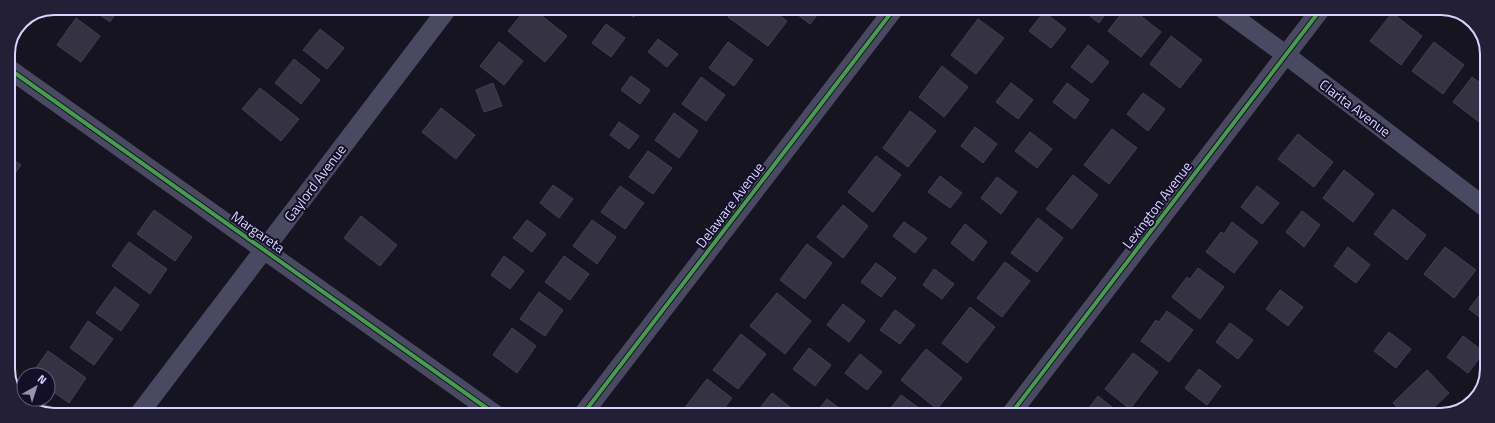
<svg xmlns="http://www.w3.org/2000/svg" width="1495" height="423" viewBox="0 0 1495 423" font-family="'Titillium Web',sans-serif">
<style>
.building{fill:#343243;stroke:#433f54}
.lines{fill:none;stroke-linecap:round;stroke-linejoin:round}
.street{stroke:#4a4962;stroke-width:19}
.cycleway-casing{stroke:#130f26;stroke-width:6}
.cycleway{stroke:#469c4c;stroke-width:4}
.labels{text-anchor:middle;stroke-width:4;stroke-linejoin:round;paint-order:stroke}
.street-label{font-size:14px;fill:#d9d4ff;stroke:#130f26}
.rim{fill:none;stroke:#d9d4ff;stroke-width:2}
</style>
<rect width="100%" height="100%" fill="#161421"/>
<g class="building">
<polygon points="90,8 119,8 110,22"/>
<polygon points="526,9 533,9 567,36 545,62 508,31"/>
<polygon points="554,9 562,9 559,12"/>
<polygon points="622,9 640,9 634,17"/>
<polygon points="698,9 713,9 708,16"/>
<polygon points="735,9 770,9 787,21 768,46 728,17"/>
<polygon points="790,9 822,9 810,24"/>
<polygon points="1081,9 1109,9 1099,23"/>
<polygon points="1125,9 1132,9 1161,32 1141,57 1108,31"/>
<polygon points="1044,12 1066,29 1051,48 1029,31"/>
<polygon points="1392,13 1422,36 1401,65 1370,41"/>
<polygon points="76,18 100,36 81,62 57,45"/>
<polygon points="978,19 1004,38 976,74 951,55"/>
<polygon points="606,24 625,38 611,57 592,43"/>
<polygon points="320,29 344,48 327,69 303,50"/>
<polygon points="1171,36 1202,60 1180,88 1150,64"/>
<polygon points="658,39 678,54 667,67 648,52"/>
<polygon points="499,42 523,61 504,85 480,66"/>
<polygon points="728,42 753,60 734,86 709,68"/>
<polygon points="1434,42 1464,65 1443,94 1412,71"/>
<polygon points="1088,45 1109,62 1092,83 1071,67"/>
<polygon points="294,59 320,80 301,104 275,83"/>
<polygon points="942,66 968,87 944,117 919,97"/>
<polygon points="631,76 650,90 640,104 621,90"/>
<polygon points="701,77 725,95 706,121 682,104"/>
<polygon points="1472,77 1487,88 1487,128 1453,102"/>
<polygon points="493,83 502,106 484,112 476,90"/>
<polygon points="1011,83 1033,100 1018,119 996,102"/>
<polygon points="1067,83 1089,100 1075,119 1053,102"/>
<polygon points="260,88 299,119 281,141 242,109"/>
<polygon points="1143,93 1165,109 1148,131 1127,114"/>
<polygon points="441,108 475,135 456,159 422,132"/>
<polygon points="910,111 936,131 908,167 883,148"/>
<polygon points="674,113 698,131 679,158 655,140"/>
<polygon points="619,122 639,136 629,149 610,135"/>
<polygon points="975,127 997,144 983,163 961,146"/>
<polygon points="1112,129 1137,148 1109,184 1084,165"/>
<polygon points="1030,132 1052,149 1037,168 1015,151"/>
<polygon points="1298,134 1333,162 1314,187 1278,159"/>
<polygon points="648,151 672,168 653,194 629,177"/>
<polygon points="8,156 21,165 8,183"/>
<polygon points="876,156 901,175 873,212 848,192"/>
<polygon points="1344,170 1374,194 1353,222 1323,198"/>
<polygon points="1073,175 1098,195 1072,229 1046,209"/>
<polygon points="940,176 962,193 950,208 928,192"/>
<polygon points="997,177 1017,192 1001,214 981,198"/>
<polygon points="553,185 573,199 559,218 540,203"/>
<polygon points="620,186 644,203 625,229 601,212"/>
<polygon points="1257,186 1279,203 1262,224 1241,207"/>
<polygon points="843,205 868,226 843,258 817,237"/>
<polygon points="1393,209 1426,235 1407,260 1374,234"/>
<polygon points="154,210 192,237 175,261 137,234"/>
<polygon points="1302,211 1320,225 1304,247 1286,232"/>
<polygon points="361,216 397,245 380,266 344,238"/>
<polygon points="1038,218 1063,238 1037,272 1011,253"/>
<polygon points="527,220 546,234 532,252 513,238"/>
<polygon points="592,220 616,237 597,264 573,246"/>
<polygon points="904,222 927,238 915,253 893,236"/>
<polygon points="1232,222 1258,242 1234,273 1206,252 1221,232 1224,234"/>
<polygon points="965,224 987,242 973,261 951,243"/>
<polygon points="129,242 167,269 150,294 112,266"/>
<polygon points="807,244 832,263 805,299 780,280"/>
<polygon points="1348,247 1370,265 1356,283 1334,266"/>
<polygon points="1445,247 1476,270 1454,298 1424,274"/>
<polygon points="504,256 524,271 510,289 491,275"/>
<polygon points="564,256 589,274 570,300 545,282"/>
<polygon points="1005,262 1030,281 1002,317 977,298"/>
<polygon points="876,263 896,278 881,297 861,282"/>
<polygon points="1198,268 1224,287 1200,319 1172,297 1187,277 1190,279"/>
<polygon points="934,269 954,284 942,299 923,285"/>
<polygon points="115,287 139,305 121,331 96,313"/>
<polygon points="1486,287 1486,322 1469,309"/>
<polygon points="1280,290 1303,307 1288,326 1266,309"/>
<polygon points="539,292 563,310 545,336 520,319"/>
<polygon points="777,293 811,321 785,354 750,326"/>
<polygon points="843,304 865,321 849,342 827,325"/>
<polygon points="970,307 995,327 967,363 942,343"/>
<polygon points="895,310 915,325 900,344 880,330"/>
<polygon points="1167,311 1193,330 1169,362 1141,341 1156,320 1159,322"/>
<polygon points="88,321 113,339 94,365 70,348"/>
<polygon points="1230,323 1253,340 1238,359 1216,342"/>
<polygon points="512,328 536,346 517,373 493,355"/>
<polygon points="1389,332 1411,349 1396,368 1374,351"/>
<polygon points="741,334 766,354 738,389 713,370"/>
<polygon points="1463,336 1484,352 1468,373 1447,357"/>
<polygon points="809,348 831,365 815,386 793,369"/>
<polygon points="926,349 962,378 937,409 901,380"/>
<polygon points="48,351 86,378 69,403 48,388 48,375 31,375"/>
<polygon points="1133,353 1158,372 1130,409 1105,389"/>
<polygon points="860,354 882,372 867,390 845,373"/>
<polygon points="1199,369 1221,386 1207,405 1185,388"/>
<polygon points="1427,370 1449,393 1426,415 1405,415 1393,403"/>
<polygon points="707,379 732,398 720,414 680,414"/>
<polygon points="772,393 794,410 791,414 756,413"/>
<polygon points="24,394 24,399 38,399 58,413 43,413 20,399"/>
<polygon points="901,395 927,414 886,414"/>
<polygon points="1098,396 1122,415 1084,415"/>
<polygon points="827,399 847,414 815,414"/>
<polygon points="1364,410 1370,415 1359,415"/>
</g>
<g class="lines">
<g class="street">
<polyline points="1223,9 1286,55 1486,208"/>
<polyline points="8,68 495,414"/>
<polyline points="139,414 448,8"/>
<polyline points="583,414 894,9"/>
<polyline points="1010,415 1321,9"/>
</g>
<defs>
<g id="cycleway">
<polyline points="8,68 495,414"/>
<polyline points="583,414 894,9"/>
<polyline points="1010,415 1321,9"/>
</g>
</defs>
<use href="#cycleway" class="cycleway-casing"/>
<use href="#cycleway" class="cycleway"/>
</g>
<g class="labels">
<g class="street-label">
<text transform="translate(1355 108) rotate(37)" y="5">Clarita Avenue</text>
<text transform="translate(315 183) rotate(-53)" y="5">Gaylord Avenue</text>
<text transform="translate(730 205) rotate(-53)" y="5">Delaware Avenue</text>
<text transform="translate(1157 205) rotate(-53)" y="5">Lexington Avenue</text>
<text transform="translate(258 232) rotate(35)" y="5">Margareta</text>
</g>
</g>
<path d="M0 0H1495V423H0ZM54 15H1441A39 39 0 0 1 1480 54V369A39 39 0 0 1 1441 408H54A39 39 0 0 1 15 369V54A39 39 0 0 1 54 15Z" fill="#231f37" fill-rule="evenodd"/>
<path class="rim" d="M54 15H1441A39 39 0 0 1 1480 54V369A39 39 0 0 1 1441 408H54A39 39 0 0 1 15 369V54A39 39 0 0 1 54 15Z"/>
<g transform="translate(36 387) rotate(39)"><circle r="19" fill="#130f26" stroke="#625e7d"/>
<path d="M0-3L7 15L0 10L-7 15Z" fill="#9591b1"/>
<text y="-6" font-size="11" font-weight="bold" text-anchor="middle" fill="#d9d4ff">N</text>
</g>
</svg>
